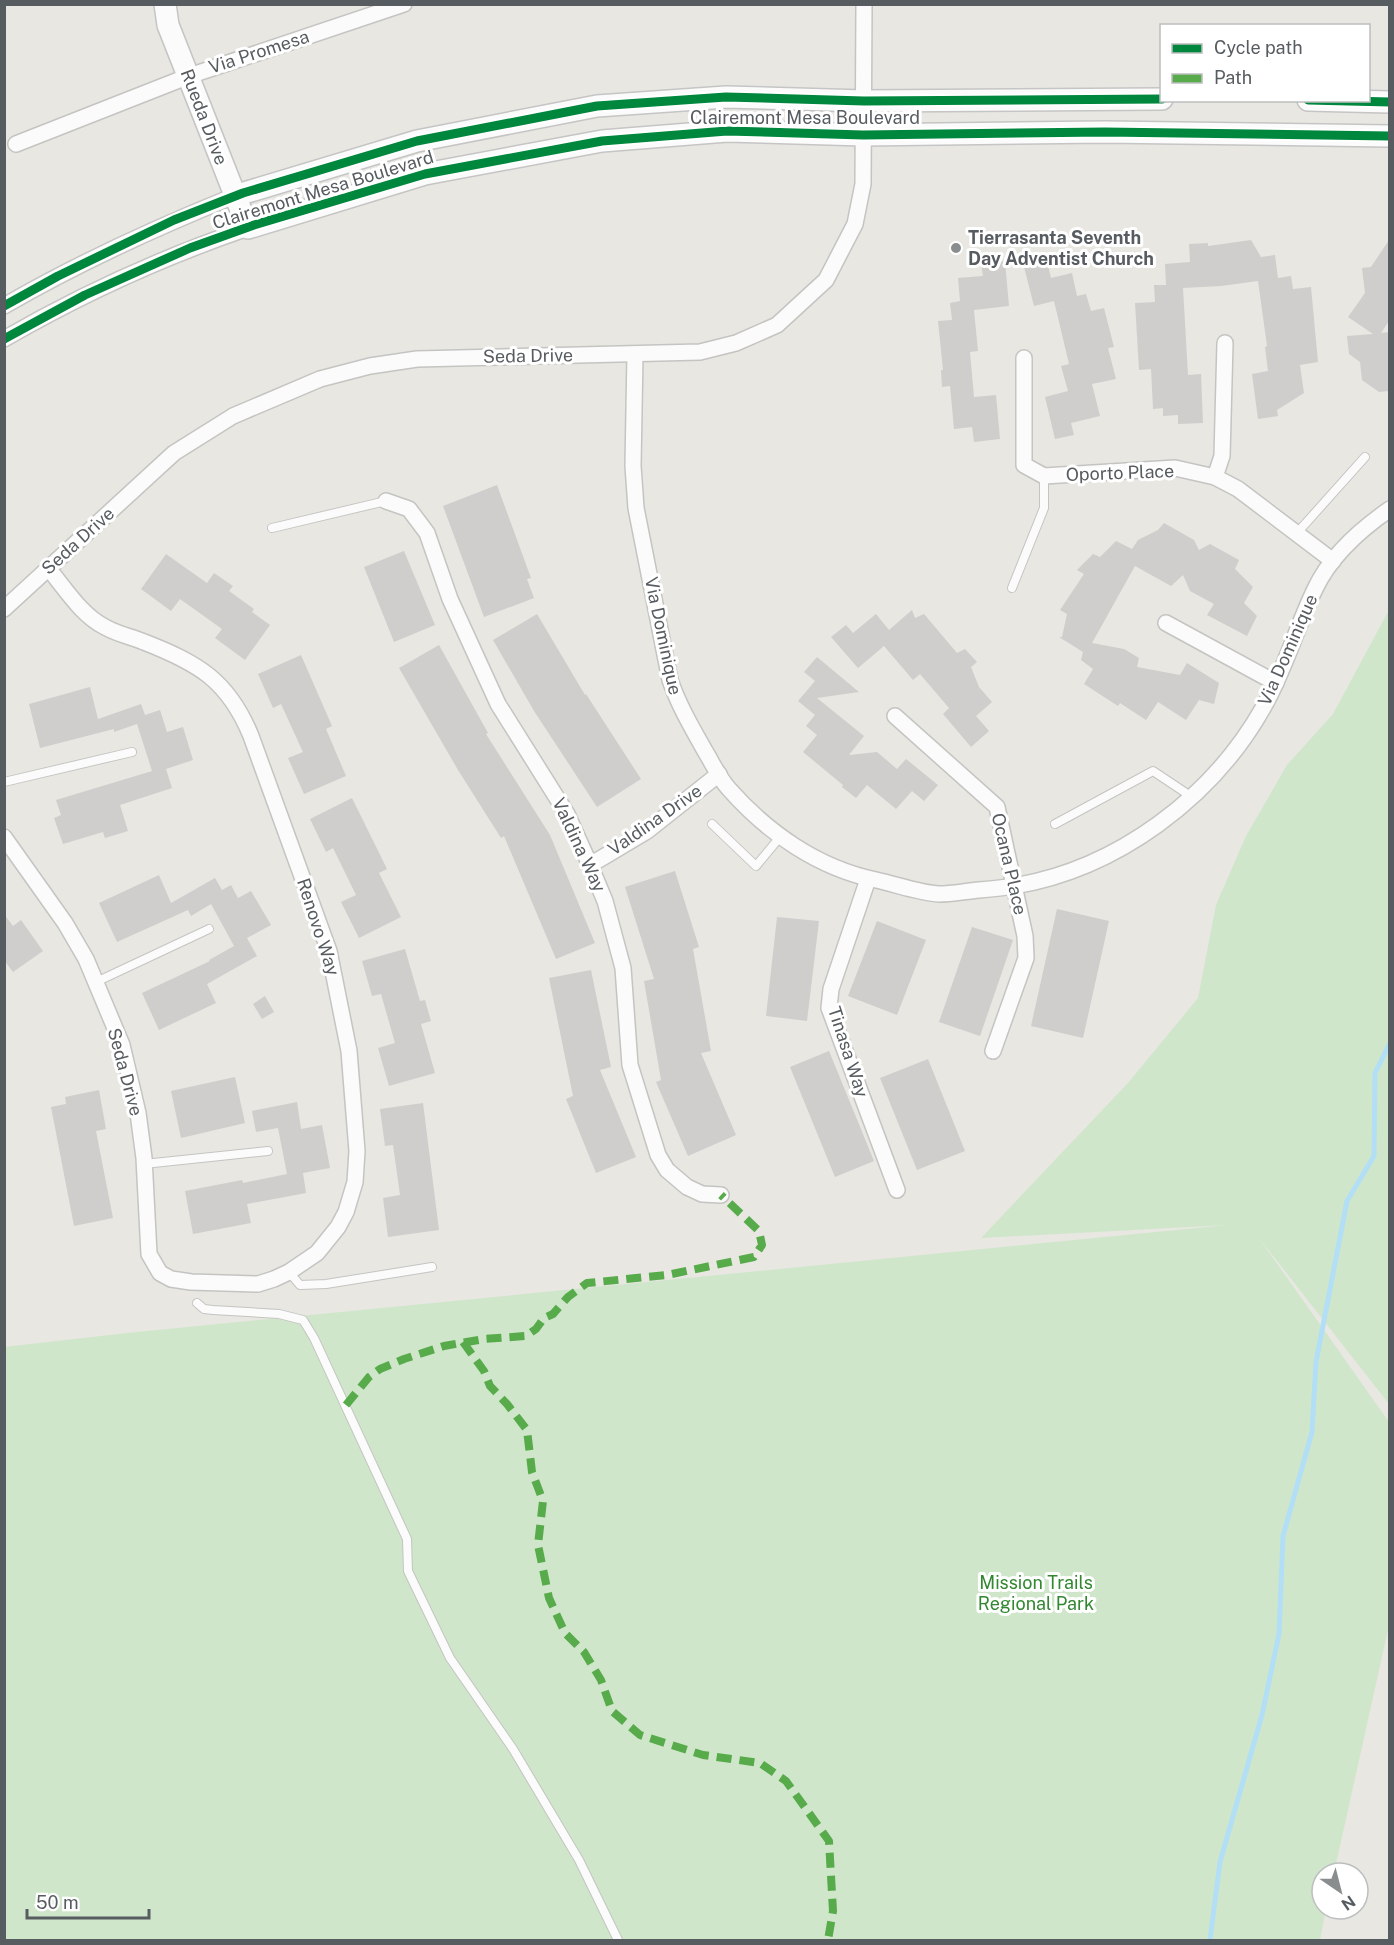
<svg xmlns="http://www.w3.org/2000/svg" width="1394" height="1945" viewBox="0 0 1394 1945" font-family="'Public Sans',sans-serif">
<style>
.green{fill:#cfe6cb}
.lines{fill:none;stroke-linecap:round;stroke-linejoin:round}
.stream{stroke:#b2dff6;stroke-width:5}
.building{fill:#d0cecc}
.lane-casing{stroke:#c4c4c2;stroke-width:10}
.street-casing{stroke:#c4c4c2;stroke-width:18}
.secondary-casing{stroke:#c4c5c4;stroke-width:24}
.lane{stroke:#fcfbfb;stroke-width:8}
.street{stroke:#fcfbfb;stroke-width:15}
.secondary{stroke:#fcfbfb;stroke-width:21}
.quiet{stroke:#58ab4b;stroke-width:8;stroke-dasharray:15 8;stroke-linecap:butt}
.cycleway-casing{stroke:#fff;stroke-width:13}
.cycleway{stroke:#00873e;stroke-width:9}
.poi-dot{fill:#8a8d8e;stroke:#fff;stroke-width:2}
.labels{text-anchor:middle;stroke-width:6;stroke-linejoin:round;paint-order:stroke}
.street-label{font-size:18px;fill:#575c60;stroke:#fff}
.poi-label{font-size:18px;font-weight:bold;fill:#575c60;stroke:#fff;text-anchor:start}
.park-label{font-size:18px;fill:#328730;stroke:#fff}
</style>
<rect width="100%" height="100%" fill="#e8e7e2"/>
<polygon class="green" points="1389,610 1389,1404 1259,1238 1389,1422 1389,1625 1334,1873 1322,1873 1322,1909 1326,1909 1320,1940 5,1940 4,1347 127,1333 1227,1225 981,1238 1128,1083 1198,998 1216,905 1246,836 1287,765 1333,714"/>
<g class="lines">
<polyline class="stream" points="1210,1940 1220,1862 1262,1715 1279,1634 1283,1536 1312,1432 1316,1362 1347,1201 1374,1156 1375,1073 1390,1043"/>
</g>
<g class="building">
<polygon points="1251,240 1261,257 1275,255 1278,278 1291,276 1293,289 1311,287 1318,362 1300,365 1304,393 1277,410 1278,416 1258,419 1252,374 1268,371 1265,347 1267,346 1258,281 1221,286 1183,288 1188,375 1201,374 1203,423 1178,424 1178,415 1163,416 1163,408 1153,409 1151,369 1139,370 1135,303 1155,302 1154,285 1166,285 1165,264 1190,262 1189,244 1208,243 1208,246"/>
<polygon points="1389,240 1389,321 1381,333 1389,332 1389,391 1379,392 1362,380 1360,362 1349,354 1347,336 1373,334 1348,317 1365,293 1362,268 1371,267"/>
<polygon points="1046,257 1051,278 1072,273 1077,296 1086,294 1091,311 1104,308 1114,347 1108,348 1116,379 1092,384 1100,416 1071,423 1074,435 1055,439 1045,397 1068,391 1061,366 1069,364 1054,301 1034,306 1023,263"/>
<polygon points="1005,261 1009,306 974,310 978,351 970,352 974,397 996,395 1000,439 974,442 972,427 954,429 950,386 942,387 941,370 943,370 938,321 952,320 950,303 960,301 958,278 983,276 981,263"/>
<polygon points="497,485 531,578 527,579 534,598 484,617 443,506"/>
<polygon points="1164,523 1194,540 1199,550 1210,544 1239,560 1235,569 1253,587 1244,603 1257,616 1247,636 1207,615 1214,604 1190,591 1183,575 1171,586 1135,566 1092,643 1124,649 1139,658 1137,667 1180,675 1187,663 1219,683 1214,704 1199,700 1186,720 1158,702 1146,720 1120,703 1118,706 1084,684 1093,669 1081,660 1083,652 1059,637 1062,637 1067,614 1060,610 1084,574 1077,570 1093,554 1100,557 1116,541 1132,549 1138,540 1158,530"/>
<polygon points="404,551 435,625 394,642 364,567"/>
<polygon points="166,554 207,583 214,573 233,586 229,591 254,609 252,612 270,625 245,660 215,638 222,629 180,599 171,611 141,589"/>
<polygon points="912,610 915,618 924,614 957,653 965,649 977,662 971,667 979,687 992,702 976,716 989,731 971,747 943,714 949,708 920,674 913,680 884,646 858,668 831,637 846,625 853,633 876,614 889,630"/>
<polygon points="537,614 585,695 586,694 641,779 597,807 534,711 493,640"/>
<polygon points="439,645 488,733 486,734 550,835 595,943 556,959 504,836 501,838 458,770 399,668"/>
<polygon points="301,655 332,726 326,729 346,776 304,794 288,758 303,752 281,704 273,708 258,674"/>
<polygon points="817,657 859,692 817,698 864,736 849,755 877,752 897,769 906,759 938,785 924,801 912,791 896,809 867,785 856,798 842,787 843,785 803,752 817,735 806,726 815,715 798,701 815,681 804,672"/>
<polygon points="90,687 98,719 141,704 145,715 160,710 167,732 183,727 193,760 166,769 172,788 120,805 128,831 105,838 103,832 63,844 54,818 61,815 56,800 152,771 137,724 114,732 114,729 40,748 29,704"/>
<polygon points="352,798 387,869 379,873 401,917 359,938 341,902 356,895 333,848 326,852 310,819"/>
<polygon points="675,871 699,947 693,949 711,1051 701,1053 736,1135 688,1156 656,1082 661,1080 644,981 654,979 625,887"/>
<polygon points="159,875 171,903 215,878 222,890 231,885 238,898 251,891 271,925 247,938 257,956 207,984 216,1003 159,1030 142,993 210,961 209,960 234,946 211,904 191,916 188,910 117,942 99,903"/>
<polygon points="1057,909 1109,921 1083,1038 1031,1026"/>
<polygon points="4,914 13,926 21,920 43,951 13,972 4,960"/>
<polygon points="777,917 819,921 807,1021 766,1016"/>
<polygon points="877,921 926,940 897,1015 848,996"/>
<polygon points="972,927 1013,940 980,1036 939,1022"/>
<polygon points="405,949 420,1001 425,1000 431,1021 421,1024 435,1073 389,1086 378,1048 395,1043 381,994 372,996 362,961"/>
<polygon points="591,970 611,1067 600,1070 636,1157 596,1173 566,1099 573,1096 549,978"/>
<polygon points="265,996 274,1012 262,1019 253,1004"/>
<polygon points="829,1051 874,1161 835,1177 790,1067"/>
<polygon points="928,1059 965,1151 917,1170 880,1078"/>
<polygon points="235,1077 245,1123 181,1138 171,1091"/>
<polygon points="99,1090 106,1129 96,1131 113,1218 74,1226 51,1107 66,1104 65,1097"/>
<polygon points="297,1102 301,1129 322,1125 330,1168 303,1173 306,1193 247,1204 251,1223 193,1234 185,1191 242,1180 243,1183 287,1174 278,1128 256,1132 252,1111"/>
<polygon points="423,1103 439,1230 388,1237 383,1198 400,1195 393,1145 385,1146 380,1109"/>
</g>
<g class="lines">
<defs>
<g id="lane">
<polyline points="272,528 386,501"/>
<polyline points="1297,533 1365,457"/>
<polyline points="1012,588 1044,508 1044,476"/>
<polyline points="4,782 132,752"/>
<polyline points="712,824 756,866 780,837"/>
<polyline points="1055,824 1153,771 1192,797"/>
<polyline points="96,982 209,929"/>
<polyline points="144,1164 268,1151"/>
<polyline points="289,1272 300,1285 326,1284 432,1267"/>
<polyline points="197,1303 204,1309 213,1310 279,1314 303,1320 314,1338 407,1539 408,1571 450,1658 513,1749 579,1860 618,1940"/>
</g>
<g id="street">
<polyline points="16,144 189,76 404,4"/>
<path d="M4,306C78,263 155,228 234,196"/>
<path d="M4,339C82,294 163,257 248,228"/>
<path d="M635,354L633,466L636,508L670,680C679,706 692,728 705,751C713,764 719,778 729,789C768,833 818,868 876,880C895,884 920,893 939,894C952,894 966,891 979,890C991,889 1003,888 1014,886C1117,869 1212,798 1263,708C1285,670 1296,628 1315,589C1330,557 1361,529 1390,509"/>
<polyline points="1024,358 1024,465 1044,476 1175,468 1215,477 1238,489 1333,561"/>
<polyline points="1215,477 1222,456 1225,343"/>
<polyline points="386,501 409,509 427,533 450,599 498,704 567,814 590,865 605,901 623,968 630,1065 658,1155 667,1170 687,1187 702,1194 721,1195"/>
<polyline points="4,609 174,453 233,416 320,379 370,366 417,359 700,352 736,343 777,325 826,280 855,224 863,184 864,4"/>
<polyline points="1166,623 1276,683"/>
<polyline points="895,716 997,807 1025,936 1026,958 993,1051"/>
<path d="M4,837L65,923L86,959L122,1045L138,1113L144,1158L149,1254L160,1273L171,1279L191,1282L258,1284L274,1279L289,1272L317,1253L338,1227L346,1212L355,1182L357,1151L349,1051L329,951L251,736C228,680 198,663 144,642C132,637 117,634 105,627C81,615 65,588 48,568"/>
<polyline points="590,865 647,831 719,774"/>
<polyline points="868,879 831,989 829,1008 897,1190"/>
</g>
<g id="secondary">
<polyline points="165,4 168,25 248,228 425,174 602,141 727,131 863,135 1105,132 1390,136"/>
<polyline points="1308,100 1390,102"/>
<polyline points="234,196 417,141 597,106 726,97 864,101 1162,99"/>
</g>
</defs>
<use href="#lane" class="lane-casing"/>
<use href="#street" class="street-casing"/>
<use href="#secondary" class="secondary-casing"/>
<use href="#lane" class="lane"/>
<use href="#street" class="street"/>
<use href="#secondary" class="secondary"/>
<g class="quiet">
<polyline points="463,1342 484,1371 490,1386 507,1404 527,1430 532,1472 543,1501 538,1545 549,1598 565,1633 584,1652 601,1680 612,1711 640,1735 703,1755 760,1763 786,1781 829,1841 833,1911 828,1940"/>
<polyline points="346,1405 369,1377 380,1369 404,1359 444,1346 484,1339 526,1336 536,1329 544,1318 553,1314 568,1297 587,1283 667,1275 754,1257 762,1245 759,1231 721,1195"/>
</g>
<defs>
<g id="cycleway">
<polyline points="1308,100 1390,102"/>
<polyline points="4,306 58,276 174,220 243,193 417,141 597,106 726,97 864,101 1162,99"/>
<polyline points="4,339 85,295 190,248 254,225 425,174 602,141 727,131 863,135 1105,132 1390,136"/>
</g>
</defs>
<use href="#cycleway" class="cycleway-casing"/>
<use href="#cycleway" class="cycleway"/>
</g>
<circle class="poi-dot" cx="956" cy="248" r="6"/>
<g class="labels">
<g class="street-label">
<text transform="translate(259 52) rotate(-18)" y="6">Via Promesa</text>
<text transform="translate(204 117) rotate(69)" y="6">Rueda Drive</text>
<text x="805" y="124">Clairemont Mesa Boulevard</text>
<text transform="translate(323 190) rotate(-17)" y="6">Clairemont Mesa Boulevard</text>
<text transform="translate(528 356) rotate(-1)" y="6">Seda Drive</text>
<text transform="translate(1120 473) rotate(-2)" y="6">Oporto Place</text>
<text transform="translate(78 541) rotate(-42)" y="6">Seda Drive</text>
<text transform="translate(663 636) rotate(78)" y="6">Via Dominique</text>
<text transform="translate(1288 650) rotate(-66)" y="6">Via Dominique</text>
<text transform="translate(655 820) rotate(-35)" y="6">Valdina Drive</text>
<text transform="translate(579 845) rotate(65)" y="6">Valdina Way</text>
<text transform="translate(1009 864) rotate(77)" y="6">Ocana Place</text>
<text transform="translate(318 927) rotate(72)" y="6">Renovo Way</text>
<text transform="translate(848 1052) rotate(72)" y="6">Tinasa Way</text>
<text transform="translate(125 1072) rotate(75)" y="6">Seda Drive</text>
</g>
<g class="poi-label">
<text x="968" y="244">Tierrasanta Seventh<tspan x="968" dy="21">Day Adventist Church</tspan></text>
</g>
<g class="park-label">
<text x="1036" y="1589">Mission Trails<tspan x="1036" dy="21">Regional Park</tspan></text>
</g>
</g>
<rect width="1394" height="1945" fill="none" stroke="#575c60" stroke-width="12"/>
<rect x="1160" y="24" width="210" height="78" fill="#ffffff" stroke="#bcbebf" stroke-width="1.5"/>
<rect x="1172" y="44" width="30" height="9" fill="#00873e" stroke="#bcbebf" stroke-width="1.5"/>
<text x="1214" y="54" font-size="18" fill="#575c60">Cycle path</text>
<rect x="1172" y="74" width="30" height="9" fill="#58ab4b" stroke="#bcbebf" stroke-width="1.5"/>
<text x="1214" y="84" font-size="18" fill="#575c60">Path</text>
<g transform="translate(1340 1891) rotate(145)"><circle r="28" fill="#ffffff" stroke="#bcbebf" stroke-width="1.5"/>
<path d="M0-4.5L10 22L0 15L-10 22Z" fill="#8a8d8e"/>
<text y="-9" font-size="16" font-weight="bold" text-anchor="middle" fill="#575c60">N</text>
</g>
<path d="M27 1909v9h122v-9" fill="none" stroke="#575c60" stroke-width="3"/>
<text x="36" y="1909" font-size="18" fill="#575c60" stroke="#ffffff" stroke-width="4.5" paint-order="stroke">50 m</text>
</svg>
